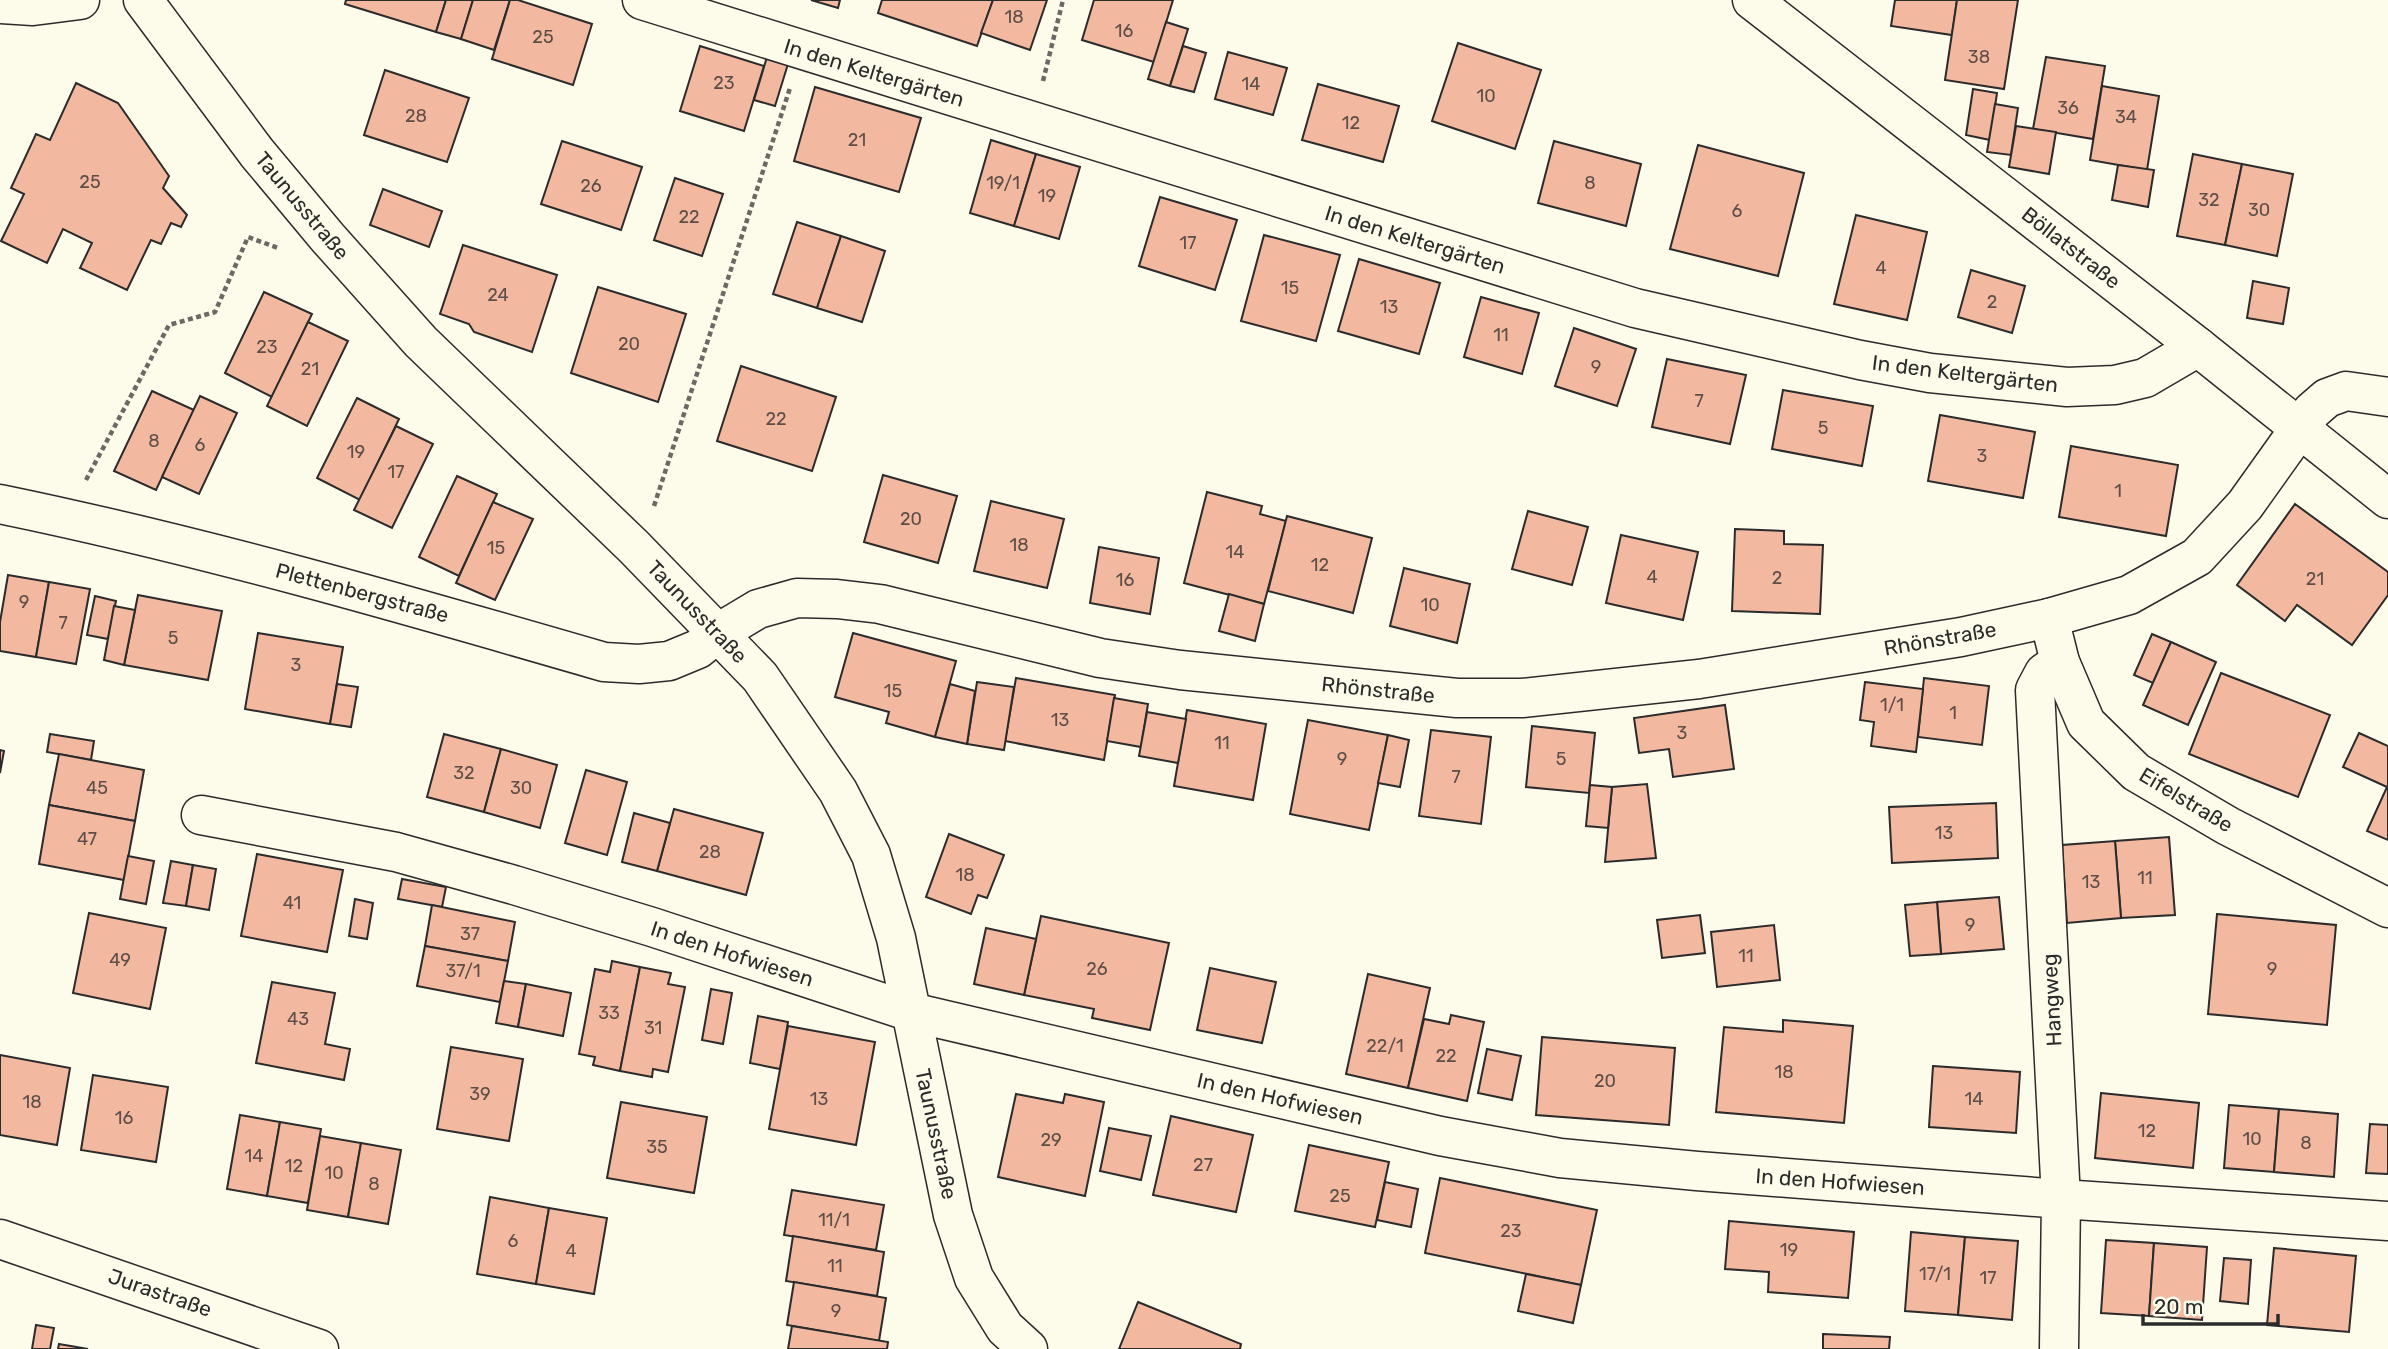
<svg xmlns="http://www.w3.org/2000/svg" width="2388" height="1349" viewBox="0 0 2388 1349" font-family="Rubik,sans-serif">
<style>
.building{fill:#f2b8a0;stroke:#2b2b2b;stroke-width:2}
.lines{fill:none;stroke-linecap:round;stroke-linejoin:round}
.minor-casing{stroke:#2b2b2b;stroke-width:41}
.path{stroke:#6a6964;stroke-width:4.5;stroke-dasharray:5 3.5;stroke-linecap:butt}
.minor{stroke:#fdfbea;stroke-width:38}
.labels{text-anchor:middle;stroke-width:5;stroke-linejoin:round;paint-order:stroke}
.number-label{font-size:18px;fill:#5d4e48}
.street-label{font-size:21px;fill:#2b2b2b;stroke:#fdfbea}
</style>
<rect width="100%" height="100%" fill="#fdfbea"/>
<g class="building">
<polygon points="346,0 446,0 436,32 345,4"/>
<polygon points="446,0 473,0 461,39 436,32"/>
<polygon points="473,0 510,0 494,50 461,39"/>
<polygon points="510,0 518,0 592,24 573,85 492,59"/>
<polygon points="811,0 840,0 838,8"/>
<polygon points="882,0 993,0 977,46 878,13"/>
<polygon points="993,0 1047,0 1030,50 981,33"/>
<polygon points="1094,0 1173,0 1154,62 1082,40"/>
<polygon points="1895,0 1957,0 1952,35 1891,26"/>
<polygon points="1957,0 2018,0 2004,89 1945,80"/>
<polygon points="1166,22 1188,29 1170,86 1148,79"/>
<polygon points="1458,43 1541,70 1515,149 1432,121"/>
<polygon points="700,46 764,66 744,131 680,111"/>
<polygon points="1183,46 1206,53 1194,92 1170,86"/>
<polygon points="1228,52 1287,68 1273,115 1215,99"/>
<polygon points="767,57 788,64 775,106 754,100"/>
<polygon points="2046,57 2105,66 2093,139 2033,129"/>
<polygon points="385,70 469,98 447,162 364,135"/>
<polygon points="76,83 118,103 169,176 163,188 187,215 181,227 171,223 161,244 151,240 127,290 80,268 92,243 63,229 47,263 1,241 24,194 11,188 36,134 50,140"/>
<polygon points="1318,84 1399,106 1383,162 1302,140"/>
<polygon points="2102,86 2159,96 2147,170 2090,160"/>
<polygon points="815,87 921,118 899,192 794,161"/>
<polygon points="1973,89 1997,93 1990,140 1966,135"/>
<polygon points="1995,104 2018,108 2011,155 1987,152"/>
<polygon points="2016,126 2056,132 2049,174 2009,167"/>
<polygon points="991,140 1036,154 1014,226 970,213"/>
<polygon points="562,141 642,167 621,230 541,204"/>
<polygon points="1554,141 1641,164 1626,226 1538,203"/>
<polygon points="1698,145 1804,173 1778,276 1670,249"/>
<polygon points="1036,154 1080,167 1059,239 1014,226"/>
<polygon points="2193,154 2242,164 2225,245 2177,236"/>
<polygon points="2242,164 2293,174 2277,256 2225,245"/>
<polygon points="2118,165 2154,170 2148,207 2112,200"/>
<polygon points="675,178 723,194 702,256 654,240"/>
<polygon points="383,189 442,211 429,247 370,225"/>
<polygon points="1160,197 1237,220 1215,290 1139,266"/>
<polygon points="1856,215 1927,232 1907,320 1834,304"/>
<polygon points="797,222 841,236 817,308 773,294"/>
<polygon points="1264,235 1340,255 1316,341 1241,321"/>
<polygon points="841,236 885,251 862,322 817,308"/>
<polygon points="463,245 557,275 532,352 474,332 469,324 440,314"/>
<polygon points="1359,259 1440,283 1419,354 1338,331"/>
<polygon points="1971,270 2025,286 2012,333 1958,317"/>
<polygon points="2253,281 2289,288 2283,324 2247,318"/>
<polygon points="598,287 686,314 658,402 571,373"/>
<polygon points="264,292 312,314 272,397 225,373"/>
<polygon points="1481,297 1539,313 1522,374 1464,357"/>
<polygon points="308,322 348,341 307,426 267,406"/>
<polygon points="1574,328 1636,349 1617,406 1555,386"/>
<polygon points="1667,359 1746,375 1730,444 1652,427"/>
<polygon points="741,366 836,397 812,471 717,441"/>
<polygon points="1783,390 1873,406 1862,466 1772,449"/>
<polygon points="152,391 194,410 156,490 114,471"/>
<polygon points="200,396 237,413 199,494 162,477"/>
<polygon points="357,398 399,419 360,500 317,478"/>
<polygon points="1940,415 2035,432 2023,498 1928,481"/>
<polygon points="396,426 433,444 392,528 354,510"/>
<polygon points="2071,446 2178,465 2166,536 2059,517"/>
<polygon points="883,475 957,496 938,563 864,542"/>
<polygon points="457,476 497,494 459,576 419,557"/>
<polygon points="1207,492 1262,506 1260,514 1286,521 1264,604 1184,583"/>
<polygon points="991,501 1064,519 1047,588 974,571"/>
<polygon points="493,502 533,519 495,600 456,583"/>
<polygon points="2295,504 2388,572 2388,595 2352,645 2297,605 2285,621 2237,585"/>
<polygon points="1528,511 1588,527 1572,585 1512,569"/>
<polygon points="1287,516 1372,538 1353,613 1268,591"/>
<polygon points="1735,529 1784,531 1784,544 1823,545 1820,614 1732,611"/>
<polygon points="1621,535 1698,552 1683,620 1606,603"/>
<polygon points="1099,547 1159,558 1150,614 1090,603"/>
<polygon points="1404,568 1470,584 1457,643 1390,626"/>
<polygon points="8,575 49,582 36,657 0,651 0,622"/>
<polygon points="49,582 90,589 76,664 36,657"/>
<polygon points="1229,594 1264,604 1255,641 1219,631"/>
<polygon points="138,595 222,611 208,680 124,665"/>
<polygon points="95,596 116,601 108,639 87,635"/>
<polygon points="114,606 135,610 124,665 104,660"/>
<polygon points="258,633 343,647 330,724 245,709"/>
<polygon points="853,633 956,661 935,737 886,723 889,712 835,697"/>
<polygon points="2152,634 2171,642 2153,683 2134,675"/>
<polygon points="2171,642 2216,662 2188,725 2143,705"/>
<polygon points="2221,673 2330,715 2298,797 2189,754"/>
<polygon points="1016,678 1115,695 1104,760 1005,741"/>
<polygon points="1924,678 1989,686 1982,745 1918,737"/>
<polygon points="977,682 1014,687 1004,750 967,744"/>
<polygon points="1865,682 1923,689 1916,752 1871,746 1874,722 1860,720"/>
<polygon points="337,684 358,687 351,727 330,724"/>
<polygon points="950,684 975,691 967,744 935,737"/>
<polygon points="1114,698 1148,704 1141,747 1107,741"/>
<polygon points="1725,705 1734,769 1673,777 1669,749 1639,753 1634,718"/>
<polygon points="1187,710 1266,724 1253,800 1174,786"/>
<polygon points="1147,712 1186,719 1178,763 1139,756"/>
<polygon points="1308,720 1388,735 1369,830 1290,814"/>
<polygon points="1532,726 1595,733 1589,793 1526,787"/>
<polygon points="1431,730 1491,737 1481,824 1419,816"/>
<polygon points="2359,733 2388,746 2388,840 2367,831 2387,787 2343,767"/>
<polygon points="50,734 94,741 91,760 47,752"/>
<polygon points="444,734 501,749 484,812 427,797"/>
<polygon points="1388,735 1409,740 1400,787 1378,783"/>
<polygon points="501,749 557,765 540,828 484,812"/>
<polygon points="0,750 4,751 0,773"/>
<polygon points="59,754 144,770 135,821 49,805"/>
<polygon points="586,770 627,782 607,855 565,843"/>
<polygon points="1647,784 1656,858 1605,862 1612,787"/>
<polygon points="1590,785 1612,787 1608,828 1586,826"/>
<polygon points="1996,803 1998,858 1892,863 1889,807"/>
<polygon points="49,805 135,821 124,880 39,864"/>
<polygon points="674,809 763,833 746,895 657,871"/>
<polygon points="634,813 670,823 657,871 622,862"/>
<polygon points="949,834 1004,855 987,898 978,895 971,914 926,897"/>
<polygon points="2169,837 2175,915 2121,918 2115,841"/>
<polygon points="2115,841 2121,918 2067,923 2062,845"/>
<polygon points="257,854 343,870 327,952 241,936"/>
<polygon points="128,856 154,861 146,904 120,899"/>
<polygon points="171,861 193,865 186,906 163,903"/>
<polygon points="193,865 216,869 209,910 186,906"/>
<polygon points="402,879 446,887 442,907 398,899"/>
<polygon points="1999,897 2004,949 1941,954 1937,902"/>
<polygon points="355,899 373,903 367,939 349,936"/>
<polygon points="1937,902 1941,954 1910,956 1905,905"/>
<polygon points="432,905 515,922 508,961 425,946"/>
<polygon points="89,913 166,928 150,1009 73,993"/>
<polygon points="2217,914 2336,925 2327,1025 2208,1014"/>
<polygon points="1700,915 1705,953 1662,958 1657,920"/>
<polygon points="1041,916 1169,943 1150,1030 1092,1018 1094,1009 1024,995"/>
<polygon points="1774,925 1780,980 1717,987 1711,932"/>
<polygon points="986,928 1036,939 1024,995 974,984"/>
<polygon points="425,946 508,961 500,1002 417,986"/>
<polygon points="612,961 640,967 620,1071 593,1065 595,1057 579,1054 595,969 610,972"/>
<polygon points="640,967 671,973 668,984 685,987 668,1072 653,1069 652,1077 620,1071"/>
<polygon points="1210,968 1276,982 1262,1043 1197,1030"/>
<polygon points="1368,974 1430,988 1408,1088 1346,1074"/>
<polygon points="504,981 526,984 518,1027 496,1023"/>
<polygon points="272,982 335,993 325,1044 350,1049 344,1080 256,1063"/>
<polygon points="526,984 571,993 563,1036 518,1027"/>
<polygon points="711,989 732,993 723,1044 702,1040"/>
<polygon points="1451,1015 1484,1022 1467,1101 1408,1088 1424,1019 1449,1024"/>
<polygon points="758,1016 788,1022 780,1069 750,1063"/>
<polygon points="1783,1020 1853,1026 1844,1123 1716,1112 1724,1027 1783,1032"/>
<polygon points="788,1026 875,1042 856,1145 769,1129"/>
<polygon points="1542,1037 1675,1048 1669,1125 1536,1115"/>
<polygon points="451,1047 523,1059 509,1141 437,1129"/>
<polygon points="1487,1049 1521,1056 1512,1100 1478,1093"/>
<polygon points="0,1055 70,1068 57,1145 0,1135"/>
<polygon points="1933,1066 2020,1072 2016,1133 1929,1127"/>
<polygon points="93,1075 168,1087 156,1162 81,1150"/>
<polygon points="2101,1093 2199,1103 2193,1168 2095,1158"/>
<polygon points="1016,1094 1063,1103 1065,1094 1104,1102 1085,1196 998,1177"/>
<polygon points="621,1102 707,1117 694,1193 607,1178"/>
<polygon points="2229,1105 2279,1109 2274,1172 2224,1168"/>
<polygon points="2279,1109 2338,1114 2334,1177 2274,1172"/>
<polygon points="240,1115 280,1122 267,1196 227,1189"/>
<polygon points="1171,1116 1253,1135 1236,1212 1153,1195"/>
<polygon points="280,1122 321,1129 308,1203 267,1196"/>
<polygon points="2370,1124 2388,1125 2388,1174 2366,1173"/>
<polygon points="1109,1128 1151,1136 1141,1180 1100,1171"/>
<polygon points="320,1136 361,1143 348,1217 307,1210"/>
<polygon points="361,1143 401,1150 388,1224 348,1217"/>
<polygon points="1309,1145 1389,1162 1375,1227 1295,1211"/>
<polygon points="1440,1178 1597,1210 1581,1285 1425,1253"/>
<polygon points="1385,1182 1418,1189 1411,1227 1377,1220"/>
<polygon points="792,1190 884,1205 876,1250 784,1235"/>
<polygon points="490,1197 549,1208 536,1284 477,1274"/>
<polygon points="549,1208 607,1218 594,1294 536,1284"/>
<polygon points="1729,1221 1854,1232 1848,1298 1768,1292 1769,1272 1725,1269"/>
<polygon points="1911,1232 1965,1237 1958,1315 1905,1311"/>
<polygon points="793,1236 884,1252 877,1296 786,1281"/>
<polygon points="1965,1237 2018,1241 2012,1320 1958,1315"/>
<polygon points="2106,1240 2154,1243 2149,1316 2101,1313"/>
<polygon points="2154,1243 2207,1247 2202,1320 2149,1316"/>
<polygon points="2274,1248 2356,1256 2349,1332 2267,1325"/>
<polygon points="2224,1258 2251,1260 2248,1304 2220,1301"/>
<polygon points="1526,1274 1581,1285 1573,1323 1518,1311"/>
<polygon points="794,1282 886,1298 879,1341 787,1325"/>
<polygon points="1138,1302 1241,1344 1240,1349 1119,1349"/>
<polygon points="36,1325 54,1328 50,1349 32,1349"/>
<polygon points="792,1326 888,1342 887,1349 788,1349"/>
<polygon points="1823,1334 1890,1337 1889,1349 1823,1349"/>
<polygon points="59,1344 88,1349 58,1349"/>
</g>
<g class="lines">
<defs>
<g id="minor">
<polyline points="143,0 257,153 328,238 421,342 634,547 760,677 838,791 871,855 896,938 953,1215 974,1278 1005,1328 1028,1349"/>
<polyline points="642,0 1635,308 1860,360 1930,373 2067,387 2115,385 2145,378 2198,347"/>
<polyline points="1752,0 2198,347 2388,499"/>
<polyline points="0,4 33,6 80,0"/>
<polyline points="2388,397 2346,391 2327,398 2312,411 2245,505 2197,557 2129,595 2049,618 2060,662 2086,723 2136,772 2228,826 2388,908"/>
<path d="M0,504C204,546 404,604 604,662L639,664L669,661L698,649L718,633L758,609L797,598L837,599L880,604L1100,658L1180,670L1457,698H1522L1699,679L1961,637L2049,618"/>
<polyline points="201,815 396,852 514,885 652,927 911,1012 1440,1136 1560,1158 1697,1171 2061,1199 2388,1221"/>
<polyline points="0,1239 319,1349"/>
<polyline points="2059,1349 2061,1199 2035,690 2044,673 2060,662"/>
</g>
</defs>
<use href="#minor" class="minor-casing"/>
<g class="path">
<polyline points="1043,81 1063,0"/>
<polyline points="86,480 169,325 215,312 248,237 278,248"/>
<polyline points="654,506 790,88"/>
</g>
<use href="#minor" class="minor"/>
</g>
<g class="labels">
<g class="number-label">
<text x="1014" y="23">18</text>
<text x="1124" y="37">16</text>
<text x="543" y="43">25</text>
<text x="1979" y="63">38</text>
<text x="724" y="89">23</text>
<text x="1251" y="90">14</text>
<text x="1486" y="102">10</text>
<text x="2068" y="114">36</text>
<text x="416" y="122">28</text>
<text x="2126" y="123">34</text>
<text x="1351" y="129">12</text>
<text x="857" y="146">21</text>
<text x="90" y="188">25</text>
<text x="1003" y="189">19/1</text>
<text x="1590" y="189">8</text>
<text x="591" y="192">26</text>
<text x="1047" y="202">19</text>
<text x="2209" y="206">32</text>
<text x="2259" y="216">30</text>
<text x="1737" y="217">6</text>
<text x="689" y="223">22</text>
<text x="1188" y="249">17</text>
<text x="1881" y="274">4</text>
<text x="1290" y="294">15</text>
<text x="498" y="301">24</text>
<text x="1992" y="308">2</text>
<text x="1389" y="313">13</text>
<text x="1501" y="341">11</text>
<text x="629" y="350">20</text>
<text x="267" y="353">23</text>
<text x="1596" y="373">9</text>
<text x="310" y="375">21</text>
<text x="1699" y="407">7</text>
<text x="776" y="425">22</text>
<text x="1823" y="434">5</text>
<text x="154" y="447">8</text>
<text x="200" y="451">6</text>
<text x="356" y="458">19</text>
<text x="1982" y="462">3</text>
<text x="396" y="478">17</text>
<text x="2118" y="497">1</text>
<text x="911" y="525">20</text>
<text x="1019" y="551">18</text>
<text x="496" y="554">15</text>
<text x="1235" y="558">14</text>
<text x="1320" y="571">12</text>
<text x="1652" y="583">4</text>
<text x="1777" y="584">2</text>
<text x="2315" y="585">21</text>
<text x="1125" y="586">16</text>
<text x="24" y="608">9</text>
<text x="1430" y="611">10</text>
<text x="63" y="629">7</text>
<text x="173" y="644">5</text>
<text x="296" y="671">3</text>
<text x="893" y="697">15</text>
<text x="1892" y="711">1/1</text>
<text x="1953" y="719">1</text>
<text x="1060" y="726">13</text>
<text x="1682" y="739">3</text>
<text x="1222" y="749">11</text>
<text x="1342" y="765">9</text>
<text x="1561" y="765">5</text>
<text x="464" y="779">32</text>
<text x="1456" y="783">7</text>
<text x="97" y="794">45</text>
<text x="521" y="794">30</text>
<text x="1944" y="839">13</text>
<text x="87" y="845">47</text>
<text x="710" y="858">28</text>
<text x="965" y="881">18</text>
<text x="2145" y="884">11</text>
<text x="2091" y="888">13</text>
<text x="292" y="909">41</text>
<text x="1970" y="931">9</text>
<text x="470" y="940">37</text>
<text x="1746" y="962">11</text>
<text x="120" y="966">49</text>
<text x="1097" y="975">26</text>
<text x="2272" y="975">9</text>
<text x="463" y="977">37/1</text>
<text x="609" y="1019">33</text>
<text x="298" y="1025">43</text>
<text x="653" y="1034">31</text>
<text x="1385" y="1052">22/1</text>
<text x="1446" y="1062">22</text>
<text x="1784" y="1078">18</text>
<text x="1605" y="1087">20</text>
<text x="480" y="1100">39</text>
<text x="819" y="1105">13</text>
<text x="1974" y="1105">14</text>
<text x="32" y="1108">18</text>
<text x="124" y="1124">16</text>
<text x="2147" y="1137">12</text>
<text x="2252" y="1145">10</text>
<text x="1051" y="1146">29</text>
<text x="2306" y="1149">8</text>
<text x="657" y="1153">35</text>
<text x="254" y="1162">14</text>
<text x="1203" y="1171">27</text>
<text x="294" y="1172">12</text>
<text x="334" y="1179">10</text>
<text x="374" y="1190">8</text>
<text x="1340" y="1202">25</text>
<text x="834" y="1226">11/1</text>
<text x="1511" y="1237">23</text>
<text x="513" y="1247">6</text>
<text x="1789" y="1256">19</text>
<text x="571" y="1257">4</text>
<text x="835" y="1272">11</text>
<text x="1935" y="1280">17/1</text>
<text x="1988" y="1284">17</text>
<text x="836" y="1317">9</text>
</g>
<g class="street-label">
<text transform="translate(874 73) rotate(17)" y="7">In den Keltergärten</text>
<text transform="translate(302 206) rotate(50)" y="7">Taunusstraße</text>
<text transform="translate(1415 240) rotate(17)" y="7">In den Keltergärten</text>
<text transform="translate(2071 248) rotate(38)" y="7">Böllatstraße</text>
<text transform="translate(1965 374) rotate(7)" y="7">In den Keltergärten</text>
<text transform="translate(362 593) rotate(15)" y="7">Plettenbergstraße</text>
<text transform="translate(697 612) rotate(46)" y="7">Taunusstraße</text>
<text transform="translate(1940 639) rotate(-10)" y="7">Rhönstraße</text>
<text transform="translate(1378 690) rotate(6)" y="7">Rhönstraße</text>
<text transform="translate(2186 800) rotate(31)" y="7">Eifelstraße</text>
<text transform="translate(732 954) rotate(18)" y="7">In den Hofwiesen</text>
<text transform="translate(2052 1000) rotate(-93)" y="7">Hangweg</text>
<text transform="translate(1280 1099) rotate(13)" y="7">In den Hofwiesen</text>
<text transform="translate(936 1134) rotate(78)" y="7">Taunusstraße</text>
<text transform="translate(1840 1182) rotate(4)" y="7">In den Hofwiesen</text>
<text transform="translate(160 1293) rotate(19)" y="7">Jurastraße</text>
</g>
</g>
<path d="M2143 1314v10h135v-10" fill="none" stroke="#2b2b2b" stroke-width="3.5"/>
<text x="2154" y="1314" font-size="21" fill="#2b2b2b" stroke="#fdfbea" stroke-width="5" paint-order="stroke">20 m</text>
</svg>
